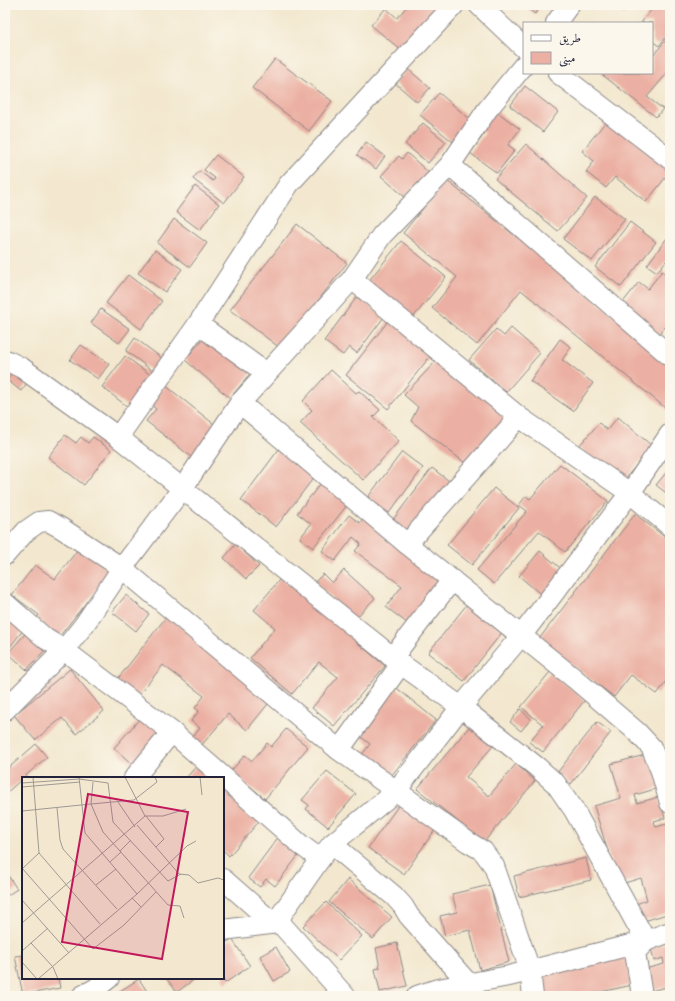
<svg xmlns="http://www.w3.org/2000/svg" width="675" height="1001" viewBox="0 0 675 1001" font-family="'IM FELL French Canon',Amiri,serif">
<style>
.building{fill:#ebb0a3}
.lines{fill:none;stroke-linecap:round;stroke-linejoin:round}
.minor-casing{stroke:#8a8585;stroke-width:22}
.minor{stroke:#fff;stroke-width:20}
.inset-road{fill:none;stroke:#9f9994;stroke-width:1}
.view{fill:#c2185b;fill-opacity:0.15;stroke:#c2185b;stroke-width:2}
.inset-edge{fill:none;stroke:#22223b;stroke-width:2}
</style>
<rect width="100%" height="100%" fill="#fbf7ec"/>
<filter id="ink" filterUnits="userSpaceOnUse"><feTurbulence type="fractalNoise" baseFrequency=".025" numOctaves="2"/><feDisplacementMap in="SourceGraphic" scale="8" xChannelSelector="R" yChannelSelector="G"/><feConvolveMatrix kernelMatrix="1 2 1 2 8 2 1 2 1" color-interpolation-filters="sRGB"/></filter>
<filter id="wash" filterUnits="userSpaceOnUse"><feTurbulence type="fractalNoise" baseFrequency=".012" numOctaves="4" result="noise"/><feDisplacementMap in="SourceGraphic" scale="16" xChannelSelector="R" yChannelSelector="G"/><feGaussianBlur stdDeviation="0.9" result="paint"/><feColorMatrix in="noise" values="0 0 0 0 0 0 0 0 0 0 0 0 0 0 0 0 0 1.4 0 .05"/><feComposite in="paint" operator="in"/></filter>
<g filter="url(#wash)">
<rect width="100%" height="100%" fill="#f3e8cf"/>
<g id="blocks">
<g class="building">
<polygon points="408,5 442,5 402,51 371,25 386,8 397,18"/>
<polygon points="523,5 542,5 535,14"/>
<polygon points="614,5 628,5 623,12"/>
<polygon points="655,5 670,5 670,32 659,46 652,41 652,23 641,23"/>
<polygon points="670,35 670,74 668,72 647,97 663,109 656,117 600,73 652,73 652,57"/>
<polygon points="275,59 332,101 309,131 252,88"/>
<polygon points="408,69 430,88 417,102 395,83"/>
<polygon points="525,86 558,112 543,132 510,106"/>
<polygon points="439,93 471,120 453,142 420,115"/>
<polygon points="491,107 520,129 508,145 515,150 497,173 470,153 485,133 477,127"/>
<polygon points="608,119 670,169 670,172 646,202 615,177 606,188 586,172 594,161 582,151"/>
<polygon points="423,123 446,142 428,163 405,144"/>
<polygon points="366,142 385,156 376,169 357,155"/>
<polygon points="526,144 587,198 558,231 495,179"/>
<polygon points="407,153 429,173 406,198 381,176 399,156 402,159"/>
<polygon points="216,155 244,177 224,203 193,179 199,171 213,181 215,178 204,170"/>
<polygon points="446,180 670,361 670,408 668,410 521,290 477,345 432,308 457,277 403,233"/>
<polygon points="195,186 219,204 200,230 176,212"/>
<polygon points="595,197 625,219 592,261 563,239"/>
<polygon points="174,219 207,243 190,267 157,243"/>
<polygon points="630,222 656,242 621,287 595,267"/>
<polygon points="297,224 347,263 310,311 313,314 284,351 230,310"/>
<polygon points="670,234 670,264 666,261 657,272 647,265"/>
<polygon points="401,241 446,277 412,319 367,283"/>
<polygon points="155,250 182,269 165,292 138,273"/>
<polygon points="662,271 670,277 670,320 659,335 620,306 639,282 648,289"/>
<polygon points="128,275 162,301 141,329 106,303"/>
<polygon points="357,297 384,317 357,353 349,347 343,355 324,341"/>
<polygon points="101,309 130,329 119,343 91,323"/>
<polygon points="389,320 432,354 388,409 346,375"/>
<polygon points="511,328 540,353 506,392 469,360 496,329 504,336"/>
<polygon points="207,334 252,372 230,398 185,360"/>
<polygon points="135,338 163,359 154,372 126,351"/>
<polygon points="560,339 571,347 562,360 593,383 573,411 530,381"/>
<polygon points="81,345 109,364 98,379 70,360"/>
<polygon points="125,356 152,376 128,407 102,387"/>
<polygon points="437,360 511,417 469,466 411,421 418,407 404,395"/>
<polygon points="16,368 30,379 21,391 7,380"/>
<polygon points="331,370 356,393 359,391 380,410 373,417 399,441 363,480 300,423 312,410 303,401"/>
<polygon points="165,385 220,429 195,460 146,421 156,409 150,404"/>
<polygon points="618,417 652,446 621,484 578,447 599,423 607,430"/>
<polygon points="65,435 76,443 81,437 88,443 93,437 111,450 84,485 48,457"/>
<polygon points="279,449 315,476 276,527 241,500"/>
<polygon points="402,452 423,468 389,513 368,497"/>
<polygon points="560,464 608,501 565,552 539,531 494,584 477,570 527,511 519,505 526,496 530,499"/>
<polygon points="432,468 453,484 413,537 392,521"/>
<polygon points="670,468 670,496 656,485"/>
<polygon points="326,477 352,499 313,548 300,538 311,524 297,513"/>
<polygon points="494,488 519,508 472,565 447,545"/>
<polygon points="635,514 670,541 670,677 657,694 631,675 614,697 539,639"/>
<polygon points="349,515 360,523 365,516 447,577 411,626 386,607 402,586 355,551 361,544 353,537 335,561 322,551"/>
<polygon points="236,544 259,566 246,579 224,558"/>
<polygon points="79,548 110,572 59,637 36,619 39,615 12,595 35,565 55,579"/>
<polygon points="540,551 565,572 544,597 519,576"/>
<polygon points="344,570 375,598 354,620 315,582 323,574 332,583"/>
<polygon points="281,578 385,666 334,726 312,708 338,677 319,662 292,694 250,658 275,628 254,610"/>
<polygon points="126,595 149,614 136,631 112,612"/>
<polygon points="468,603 503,631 464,681 428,653"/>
<polygon points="5,610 26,626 10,647 5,643"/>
<polygon points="167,616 272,699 247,730 228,714 201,746 192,738 200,728 191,721 199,711 195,708 204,696 163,665 137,697 116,681"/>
<polygon points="25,634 44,651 27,670 8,653"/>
<polygon points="70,669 104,711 76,734 62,718 35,740 14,715"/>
<polygon points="550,672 585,700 543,752 529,742 543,725 521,707"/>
<polygon points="5,684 11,689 5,698"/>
<polygon points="393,685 436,720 387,781 359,759 370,744 355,732"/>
<polygon points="520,709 531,719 521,731 510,722"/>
<polygon points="142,716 161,733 133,765 114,748"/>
<polygon points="597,722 611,732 571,784 557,773"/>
<polygon points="470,726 493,746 466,777 489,796 516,764 535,781 484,842 417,789"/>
<polygon points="286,729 308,747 265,799 231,771 245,755 252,761 267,743 271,747"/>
<polygon points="36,744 47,757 5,794 5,771"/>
<polygon points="652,753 662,787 635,795 637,803 659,797 665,818 654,821 656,827 670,823 670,913 641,922 636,904 647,900 641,878 618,885 594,806 621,798 611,764"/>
<polygon points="199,763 216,778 186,778"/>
<polygon points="327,771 356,794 328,827 306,809 309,805 302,800"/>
<polygon points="223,784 262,818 229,856 223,850"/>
<polygon points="401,802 437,827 404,874 368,848"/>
<polygon points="279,836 301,852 275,886 266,879 260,887 248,878"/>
<polygon points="586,858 591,880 519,897 514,876"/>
<polygon points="5,871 17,889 5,897"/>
<polygon points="348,879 392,917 373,939 329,902"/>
<polygon points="490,885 509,962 480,970 470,930 445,936 440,916 457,912 452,894"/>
<polygon points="326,902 362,936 339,960 303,926"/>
<polygon points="232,939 250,966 225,983 222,978 223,978 223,944"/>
<polygon points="670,942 670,986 647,992 641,970 664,964 663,958 654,961 651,948"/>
<polygon points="397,943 407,986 380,992 375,969 380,968 376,948"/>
<polygon points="276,947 290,972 274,981 260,956"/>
<polygon points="23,955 23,978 58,978 60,988 23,995 15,956"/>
<polygon points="626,956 632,985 583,996 539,996 535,976"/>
<polygon points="166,978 196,978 177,992"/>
<polygon points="139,979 150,996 112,996"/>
<polygon points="484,989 485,996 453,996"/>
</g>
</g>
</g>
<g filter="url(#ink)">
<use href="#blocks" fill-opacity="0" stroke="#8a8585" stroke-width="1"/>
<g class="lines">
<defs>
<g id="minor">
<polyline points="479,5 524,48"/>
<polyline points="556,23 569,5"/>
<polyline points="558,73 670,159"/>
<polyline points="450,165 670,356"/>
<polyline points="352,279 519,417 630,493 670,526"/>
<polyline points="198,324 266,373"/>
<polyline points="5,360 8,361 22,368 118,437 401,664 461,707 537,767 556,784 574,810 646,941 509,976 438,989 417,996"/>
<polyline points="240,403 407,544 575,679 637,732 651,747 661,771 670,803"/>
<polyline points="118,437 198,324 289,184 454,5"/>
<polyline points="407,544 519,417"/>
<polyline points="5,555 26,531 39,522 48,521 61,528 122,568 339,750 468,842 483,851 494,866 530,970 533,996"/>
<polyline points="5,603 46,639 64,650 172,732 301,845 320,859"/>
<polyline points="393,657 452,580"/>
<polyline points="5,710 64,650 84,625 122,568 182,489 240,403 352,279 382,235 450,165 487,110 524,65"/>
<polyline points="339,750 401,664"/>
<polyline points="134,778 172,732"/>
<polyline points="332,844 394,896 403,906 409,916 469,984"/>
<polyline points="223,879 273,923"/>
<polyline points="278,923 283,912 320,859 332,844 396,791 461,707 521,636 630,493 670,434"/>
<polyline points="223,930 278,923 282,925 345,996"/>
<polyline points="82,996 95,989 109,978"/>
<polyline points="642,996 635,952 646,941 670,932"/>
</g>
</defs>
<use href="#minor" class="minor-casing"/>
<use href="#minor" class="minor"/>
</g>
</g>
<g transform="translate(22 777)">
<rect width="202" height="202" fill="#f3e8cf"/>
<path class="inset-road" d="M11,0L17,76L78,147M57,0L63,56L115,117M103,0L123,39M133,0L135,5L112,23L69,27L81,55L146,128L158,129L162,141M178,0L180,18M0,6L57,2L86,6L91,45L146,104L159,97M0,10L58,5M96,25L113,50M35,31L38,63L41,72L95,132M0,34L69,27L71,5M123,39H141L164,32M124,39L142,62L134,70M115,48L157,97L167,98L176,106L196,101L202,103M98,74L109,63M88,85L99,75M0,91L71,172L102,148L134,115M0,92L17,76M74,108L94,92M110,121L119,130M0,123L47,176M0,146L123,39M9,166L31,190L36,202M0,174L26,151M0,185L15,202M16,202L115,117L165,69L174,64"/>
<path class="view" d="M66,17L166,35L140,182L40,165Z"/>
<rect width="202" height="202" class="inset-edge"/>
</g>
<rect width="675" height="1001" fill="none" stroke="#fbf7ec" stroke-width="20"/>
<rect x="523" y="22" width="130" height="52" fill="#fbf7ec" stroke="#a4a2a5"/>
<rect x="531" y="35" width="20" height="6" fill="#ffffff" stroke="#a4a2a5"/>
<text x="559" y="42" font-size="12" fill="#22223b">طريق</text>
<rect x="531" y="52" width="20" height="12" fill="#ebb0a3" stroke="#a4a2a5"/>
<text x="559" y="62" font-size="12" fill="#22223b">مبنى</text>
</svg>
